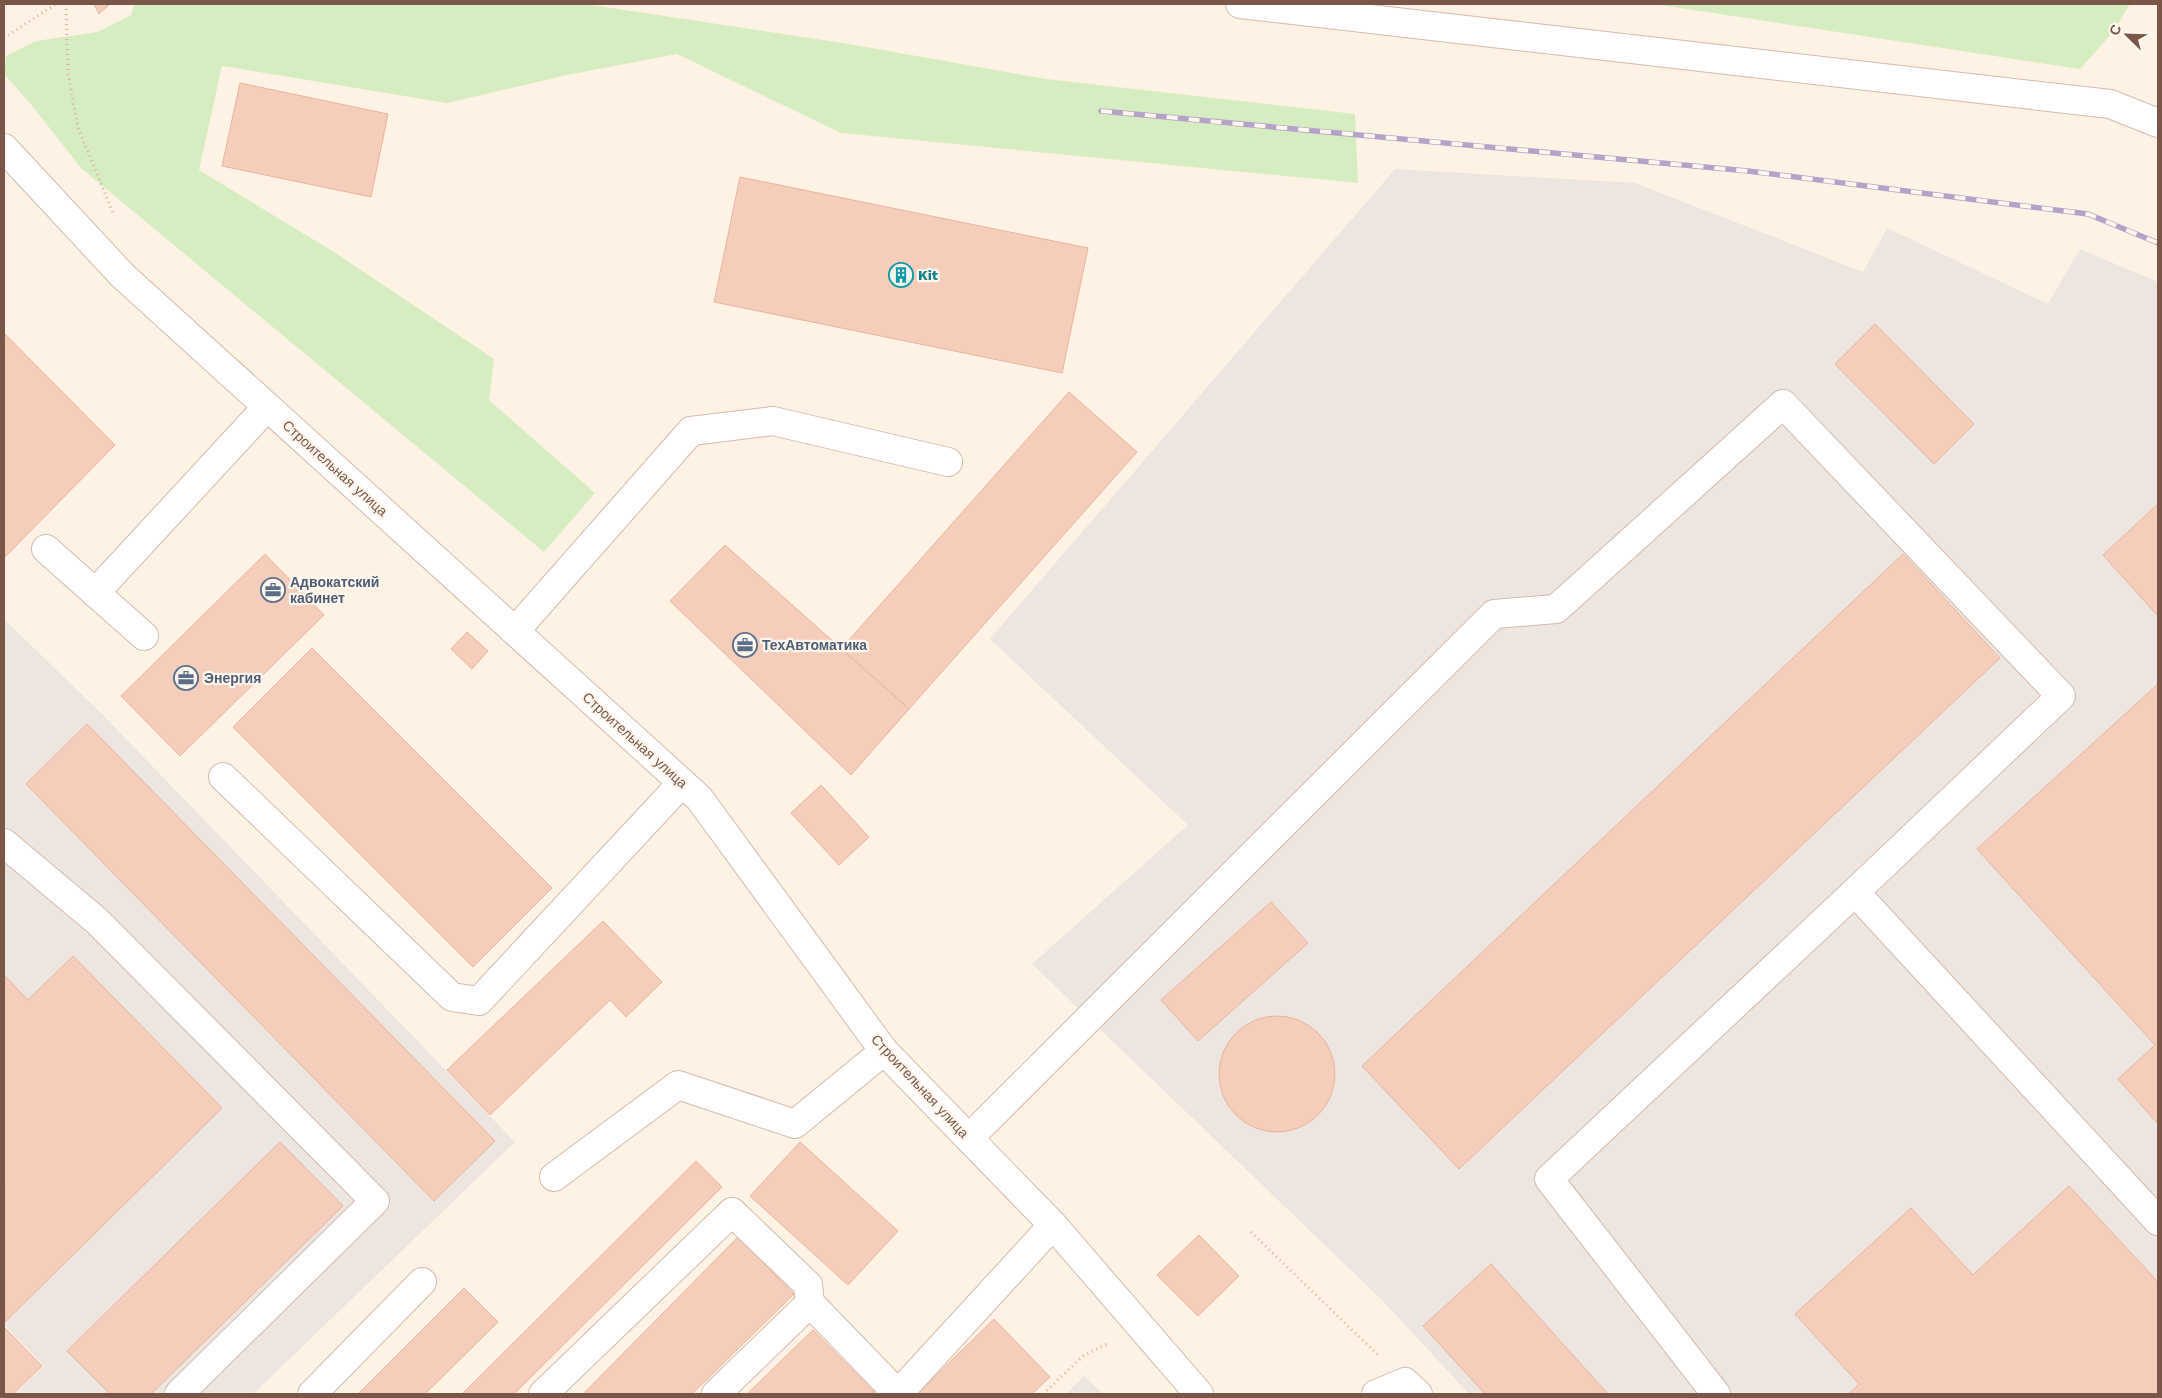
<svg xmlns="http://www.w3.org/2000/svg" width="2162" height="1398" viewBox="0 0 2162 1398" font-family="'Work Sans',sans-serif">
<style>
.industrial{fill:#ede5df}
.green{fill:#d6edc2}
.building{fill:#f5cebb;stroke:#e9b39a}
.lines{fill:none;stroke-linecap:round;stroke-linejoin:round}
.minor-casing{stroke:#d3bbac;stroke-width:30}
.path{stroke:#dab19d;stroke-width:3;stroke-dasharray:1 4;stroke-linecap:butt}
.minor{stroke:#fff;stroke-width:28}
.rail-casing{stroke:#b4a2c9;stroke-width:5.5}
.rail{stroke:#fff7ed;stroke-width:4;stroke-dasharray:11;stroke-linecap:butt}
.labels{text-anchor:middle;stroke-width:4.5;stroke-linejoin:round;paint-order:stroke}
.culture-label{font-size:14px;font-weight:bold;fill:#0d838f;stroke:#fff7ed;text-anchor:start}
.street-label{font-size:14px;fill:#795648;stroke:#fff7ed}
.service-label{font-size:14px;font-weight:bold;fill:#4e5e75;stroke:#fff7ed;text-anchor:start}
</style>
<rect width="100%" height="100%" fill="#fef2e5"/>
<g class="industrial">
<polygon points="1395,169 1635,183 1863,272 1887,228 2048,304 2080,249 2158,282 2158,1394 1469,1394 1381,1299 1032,964 1188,825 990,639"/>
<polygon points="4,619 104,716 515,1142 253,1394 15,1394 44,1366 4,1324"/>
<polygon points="1084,1376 1103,1394 1066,1394"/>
</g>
<g class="green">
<polygon points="135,4 585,4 849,44 1046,79 1355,114 1358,183 841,133 677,54 567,75 447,103 222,66 199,170 334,252 494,359 489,400 595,493 544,552 81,168 29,102 4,74 6,56 36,41 97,32 131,15"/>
<polygon points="1654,4 2130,4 2114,31 2080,69"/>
</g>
<g class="building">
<polygon points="94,4 110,4 99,14"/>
<polygon points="240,83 388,114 371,197 222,166"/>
<polygon points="740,177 1088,248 1062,373 714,302"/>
<polygon points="1875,324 1974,424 1934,464 1835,364"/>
<polygon points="4,333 115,445 4,558"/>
<polygon points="1069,392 1137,452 909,709 841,649"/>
<polygon points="2158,504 2158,616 2103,555"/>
<polygon points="725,545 909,709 851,775 670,601"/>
<polygon points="265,554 324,615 180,756 121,696"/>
<polygon points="1903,554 2000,658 1459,1169 1362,1066"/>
<polygon points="467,632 488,651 472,669 451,649"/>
<polygon points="312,648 552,888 473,967 233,727"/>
<polygon points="2158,684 2158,1124 2118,1079 2155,1045 1977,849"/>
<polygon points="87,724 495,1141 434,1201 26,784"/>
<polygon points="821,785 869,837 839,865 791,813"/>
<polygon points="1271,902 1308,943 1198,1041 1161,1000"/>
<polygon points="603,921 662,982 626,1017 610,1000 490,1115 447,1070"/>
<polygon points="73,956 222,1108 5,1322 4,975 28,1000"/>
<circle cx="1277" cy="1074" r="58"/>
<polygon points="280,1142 343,1206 151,1394 110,1394 67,1351"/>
<polygon points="800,1142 898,1231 848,1285 750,1196"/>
<polygon points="696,1161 722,1187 514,1394 462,1394"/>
<polygon points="2069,1186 2158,1282 2158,1394 1849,1394 1859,1384 1795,1314 1911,1208 1973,1275"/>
<polygon points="1199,1235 1239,1276 1198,1316 1157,1275"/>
<polygon points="738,1237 794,1294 692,1394 583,1394"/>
<polygon points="1491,1264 1608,1394 1485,1394 1423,1326"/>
<polygon points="464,1288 498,1322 425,1394 358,1394"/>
<polygon points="994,1319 1050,1377 1032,1394 917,1394"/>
<polygon points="4,1327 42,1366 13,1394 4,1394"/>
<polygon points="813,1330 874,1392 872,1394 747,1394"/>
</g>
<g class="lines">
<defs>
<g id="minor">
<polyline points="1240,4 2110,104 2158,123"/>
<polyline points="4,148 123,276 699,798 884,1051 1053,1225 1199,1394"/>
<polyline points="46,549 144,636"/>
<polyline points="95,593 267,407"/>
<polyline points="515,631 691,431 773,421 948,462"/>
<polyline points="223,777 452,997 479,1001 682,783"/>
<polyline points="4,843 97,921 375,1201 179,1394"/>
<polyline points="969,1138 1494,614 1556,609 1783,404 2061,696 1855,892 2158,1221"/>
<polyline points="554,1177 678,1085 795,1124 884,1051"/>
<polyline points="312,1394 422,1282"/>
<polyline points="543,1394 732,1212 808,1285 810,1303"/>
<polyline points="716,1394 810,1303 898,1394"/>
<polyline points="898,1394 1053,1225"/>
<polyline points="1376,1394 1405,1382 1418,1394"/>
<polyline points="1716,1394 1549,1179 1855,892"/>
</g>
</defs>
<use href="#minor" class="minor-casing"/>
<g class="path">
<polyline points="66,4 68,74 78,128 113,213"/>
<polyline points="4,38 56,4"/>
<polyline points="1251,1232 1380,1357"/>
<polyline points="1043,1394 1083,1356 1109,1343"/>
</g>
<use href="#minor" class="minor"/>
<defs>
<polyline id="rail" points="1101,111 1748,171 2088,214 2158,243"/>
</defs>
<use href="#rail" class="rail-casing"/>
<use href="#rail" class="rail"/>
</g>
<defs>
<symbol id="building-ring" viewBox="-11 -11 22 22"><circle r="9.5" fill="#fff7ed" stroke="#0f9aa8" stroke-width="1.5"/><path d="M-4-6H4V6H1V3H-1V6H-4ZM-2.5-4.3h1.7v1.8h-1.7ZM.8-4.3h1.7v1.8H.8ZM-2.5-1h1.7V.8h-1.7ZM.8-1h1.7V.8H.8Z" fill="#0f9aa8"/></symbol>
<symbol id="office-ring" viewBox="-11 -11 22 22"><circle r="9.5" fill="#fff7ed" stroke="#5c6f8a" stroke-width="1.5"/><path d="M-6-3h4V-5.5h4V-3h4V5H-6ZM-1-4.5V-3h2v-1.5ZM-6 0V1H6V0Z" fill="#5c6f8a"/></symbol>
</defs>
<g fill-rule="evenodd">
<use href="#building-ring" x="887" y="261" width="28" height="28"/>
<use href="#office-ring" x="259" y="576" width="28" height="28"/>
<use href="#office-ring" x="731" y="631" width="28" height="28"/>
<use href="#office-ring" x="172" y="664" width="28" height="28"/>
</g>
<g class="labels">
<g class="culture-label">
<text x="918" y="280">Kit</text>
</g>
<g class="street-label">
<text transform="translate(335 468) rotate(42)" y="5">Строительная улица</text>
<text transform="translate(635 740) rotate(42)" y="5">Строительная улица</text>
<text transform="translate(920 1086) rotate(47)" y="5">Строительная улица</text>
</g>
<g class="service-label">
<text x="290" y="587">Адвокатский<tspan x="290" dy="16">кабинет</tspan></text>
<text x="762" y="650">ТехАвтоматика</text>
<text x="204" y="683">Энергия</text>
</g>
</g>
<rect width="2162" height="1398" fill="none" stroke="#795648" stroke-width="10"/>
<g transform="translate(2127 35) rotate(293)" stroke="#fff7ed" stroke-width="4" paint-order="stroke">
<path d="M0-4L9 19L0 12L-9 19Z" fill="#795648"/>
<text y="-8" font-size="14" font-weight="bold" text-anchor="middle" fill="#795648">С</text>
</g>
</svg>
